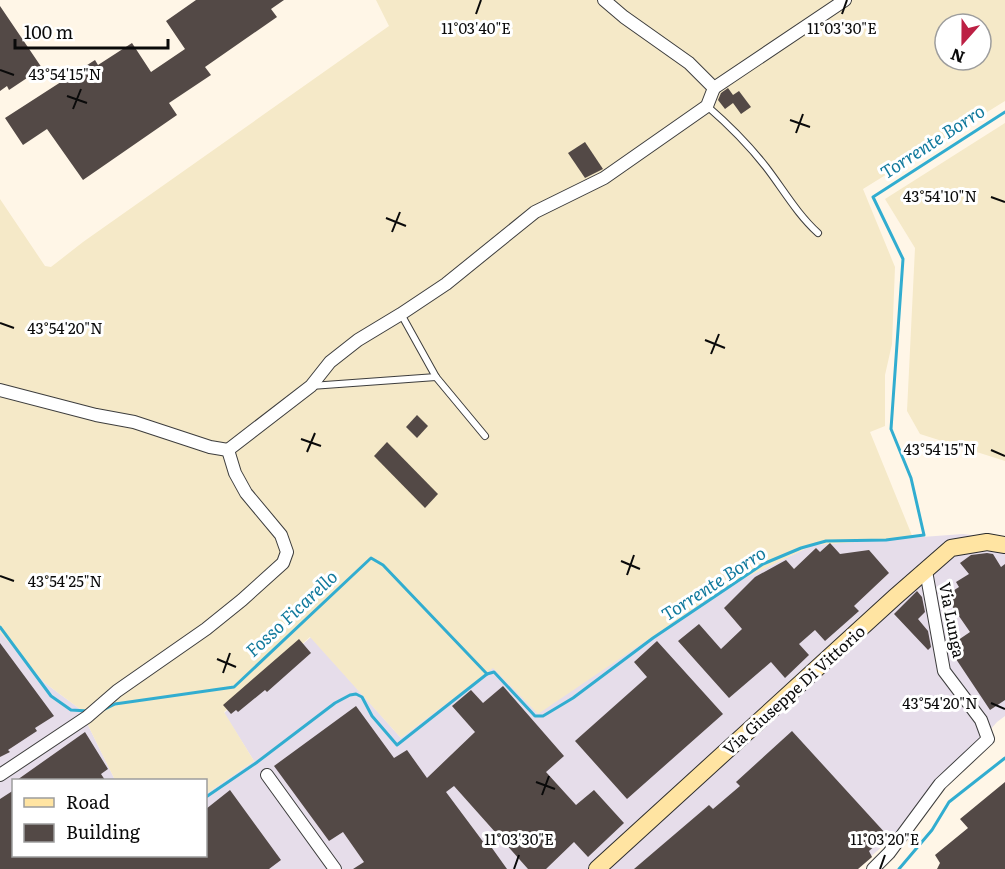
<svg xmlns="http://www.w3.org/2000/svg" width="1005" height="869" viewBox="0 0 1005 869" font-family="Literata,serif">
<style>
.industrial{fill:#e6ddea}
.farmland{fill:#f5e9c8;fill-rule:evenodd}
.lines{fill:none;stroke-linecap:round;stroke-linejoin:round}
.stream{stroke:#31add0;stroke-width:3}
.building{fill:#534946}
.lane-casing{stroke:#3d3d3d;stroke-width:8}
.street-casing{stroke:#3d3d3d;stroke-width:14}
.secondary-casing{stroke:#2c2c2c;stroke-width:18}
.lane{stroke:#fff;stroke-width:6}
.street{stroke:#fff;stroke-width:12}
.secondary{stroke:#ffe4a2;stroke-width:16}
.ticks{fill:none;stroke:#0a0a0a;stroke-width:2}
.labels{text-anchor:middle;stroke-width:6;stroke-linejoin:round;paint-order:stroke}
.street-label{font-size:16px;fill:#0a0a0a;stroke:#fff}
.water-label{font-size:18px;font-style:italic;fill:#127a9d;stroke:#fff}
.ticks-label{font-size:15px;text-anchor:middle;fill:#0a0a0a;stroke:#fff;stroke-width:6;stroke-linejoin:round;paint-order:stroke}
</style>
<rect width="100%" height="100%" fill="#fff6e7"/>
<polygon class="industrial" points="963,534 1005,539 1005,716 997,722 906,825 857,869 0,869 0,632 45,683 80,709 115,780 14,780 14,856 206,856 206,794 254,761 224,713 311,637 401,738 493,667 724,588 813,545"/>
<g class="farmland">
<path d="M376,0H1005V101L863,189L895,267L892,344L885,375V426L870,432L913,538L813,545L724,588L538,714L493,668L401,738L310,637L224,712L254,761L206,794V780H115L80,709L45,683L0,632V199L45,266L51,267L83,242L389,26ZM945,24H981V60H945Z"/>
<polygon points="1005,123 1005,461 920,434 907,411 915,248 885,199"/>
</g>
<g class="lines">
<g class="stream">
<polyline points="0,627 51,696 71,710 88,711"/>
<polyline points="103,710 115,704 234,687 371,558 383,565 487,674"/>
<polyline points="206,797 256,763 335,703 350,695 356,694 362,697 372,716 397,745 487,674 494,672 535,716 543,716 573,698 653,638 763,564 801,548 826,541 886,540 924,535 911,478 891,429 903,259 873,197 1005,112"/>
<polyline points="899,869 932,830 949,802 1005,758"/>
</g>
</g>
<g class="building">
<polygon points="196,0 284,0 271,9 277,17 205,67 211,75 169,103 177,115 83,180 47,129 23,145 5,118 95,60 98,65 132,43 151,72 185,49 166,21"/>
<polygon points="0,6 42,68 9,90 7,86 0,91"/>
<polygon points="728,88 733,95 739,91 751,107 741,114 733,103 725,109 718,100 721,93"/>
<polygon points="585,142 603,169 585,178 568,153"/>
<polygon points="417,415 428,426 417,438 406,427"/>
<polygon points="387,442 438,494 425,508 374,456"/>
<polygon points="830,543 840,554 869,550 889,573 854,606 859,611 825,641 815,630 799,644 809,655 785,678 771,662 729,698 678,641 699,624 721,649 742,629 724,608 755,577 786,560 794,569 816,548 820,552"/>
<polygon points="987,553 993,554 1001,567 1005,564 1005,700 990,710 948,647 970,632 945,596 959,587 956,582 969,574 960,563 971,555"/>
<polygon points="917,591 922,597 925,612 918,619 928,631 931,647 928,650 894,614"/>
<polygon points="299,639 311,653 267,692 265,690 238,712 236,710 231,714 223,705"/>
<polygon points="657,641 723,714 627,799 575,741 647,677 634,662"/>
<polygon points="0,643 54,716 35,728 37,731 8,750 10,752 0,757"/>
<polygon points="503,686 564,756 546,772 576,805 594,790 624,823 588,857 574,842 546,869 528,869 454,786 446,792 484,843 487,841 507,869 353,869 364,862 343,832 329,841 274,766 356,706 394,758 407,750 427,778 475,732 452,706 471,690 483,703"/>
<polygon points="792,731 887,835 869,851 872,857 858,869 634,869 709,805 713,809 740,786 736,782"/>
<polygon points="85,732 108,769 101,774 105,780 17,780"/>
<polygon points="1005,782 1005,869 937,869 940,863 935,855 968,828 960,819"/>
<polygon points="14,790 14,855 206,855 206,809 230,790 281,860 269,869 0,869 0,799"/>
</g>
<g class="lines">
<defs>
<g id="lane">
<path d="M707,106C729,125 748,144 766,167C783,189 797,214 818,233"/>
<polyline points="401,314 436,377 485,436"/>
<polyline points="311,386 436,377"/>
</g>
<g id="street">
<polyline points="604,0 624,17 689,63 714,88"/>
<polyline points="714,88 845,0"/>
<polyline points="0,390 96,415 134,422 210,447 228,450"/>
<polyline points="0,775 87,717 117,691 206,629 242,600 283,563 287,552 281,535 246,493 235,473 228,450 311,386 330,362 358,340 401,314 446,284 535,212 604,178 707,106 714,88"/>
<polyline points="267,775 335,869"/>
<polyline points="873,869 889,853 940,784 988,739 981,720 944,671 926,571"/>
</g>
<polyline id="secondary" points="597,869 895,597 951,548 987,542 1005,545"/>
</defs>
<use href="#lane" class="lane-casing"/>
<use href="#street" class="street-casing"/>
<use href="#secondary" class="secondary-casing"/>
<use href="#lane" class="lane"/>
<use href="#street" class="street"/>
<use href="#secondary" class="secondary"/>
</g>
<path class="ticks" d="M476,14L481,0M842,14L847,0M0,70L14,75M67,96L87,103M73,109L81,89M790,120L810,127M796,133L803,114M991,197L1005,202M386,218L406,226M392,232L400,212M0,323L14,328M705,340L725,348M711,354L719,334M301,439L321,446M991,450L1005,456M307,452L315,433M621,561L640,569M627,575L634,555M0,576L14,581M217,659L236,667M223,673L230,653M991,703L1005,709M536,782L555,789M542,795L549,776M514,869L519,855M880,869L885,855"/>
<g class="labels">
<g class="street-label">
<text transform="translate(952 620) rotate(79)" y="6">Via Lunga</text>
<text transform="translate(794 690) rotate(-42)" y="6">Via Giuseppe Di Vittorio</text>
</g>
<g class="water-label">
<text transform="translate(933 142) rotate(-33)" y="6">Torrente Borro</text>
<text transform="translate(714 584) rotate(-33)" y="6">Torrente Borro</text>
<text transform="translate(292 614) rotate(-43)" y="6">Fosso Ficarello</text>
</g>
</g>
<g class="ticks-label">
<text x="476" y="34">11°03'40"E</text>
<text x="842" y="34">11°03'30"E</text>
<text x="65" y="80">43°54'15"N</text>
<text x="940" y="202">43°54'10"N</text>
<text x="65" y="334">43°54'20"N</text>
<text x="940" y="455">43°54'15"N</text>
<text x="65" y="587">43°54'25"N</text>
<text x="940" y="709">43°54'20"N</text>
<text x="519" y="845">11°03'30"E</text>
<text x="885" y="845">11°03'20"E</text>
</g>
<rect x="12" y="779" width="195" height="78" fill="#ffffff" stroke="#9d9d9d" stroke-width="1.5"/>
<rect x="24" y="798" width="30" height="9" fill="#ffe4a2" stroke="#9d9d9d" stroke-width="1.5"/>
<text x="66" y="809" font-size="18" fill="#0a0a0a">Road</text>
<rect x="24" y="824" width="30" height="18" fill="#534946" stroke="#9d9d9d" stroke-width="1.5"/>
<text x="66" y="839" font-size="18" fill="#0a0a0a">Building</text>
<g transform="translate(963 42) rotate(201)"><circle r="28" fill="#ffffff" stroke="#9d9d9d" stroke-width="1.5"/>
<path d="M0-4.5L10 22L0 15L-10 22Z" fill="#bc2044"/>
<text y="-9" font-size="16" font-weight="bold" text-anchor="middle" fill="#0a0a0a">N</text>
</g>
<path d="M15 39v9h153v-9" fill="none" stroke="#0a0a0a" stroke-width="3"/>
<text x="24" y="39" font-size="18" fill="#0a0a0a" stroke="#ffffff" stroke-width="4.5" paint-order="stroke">100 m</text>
</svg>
